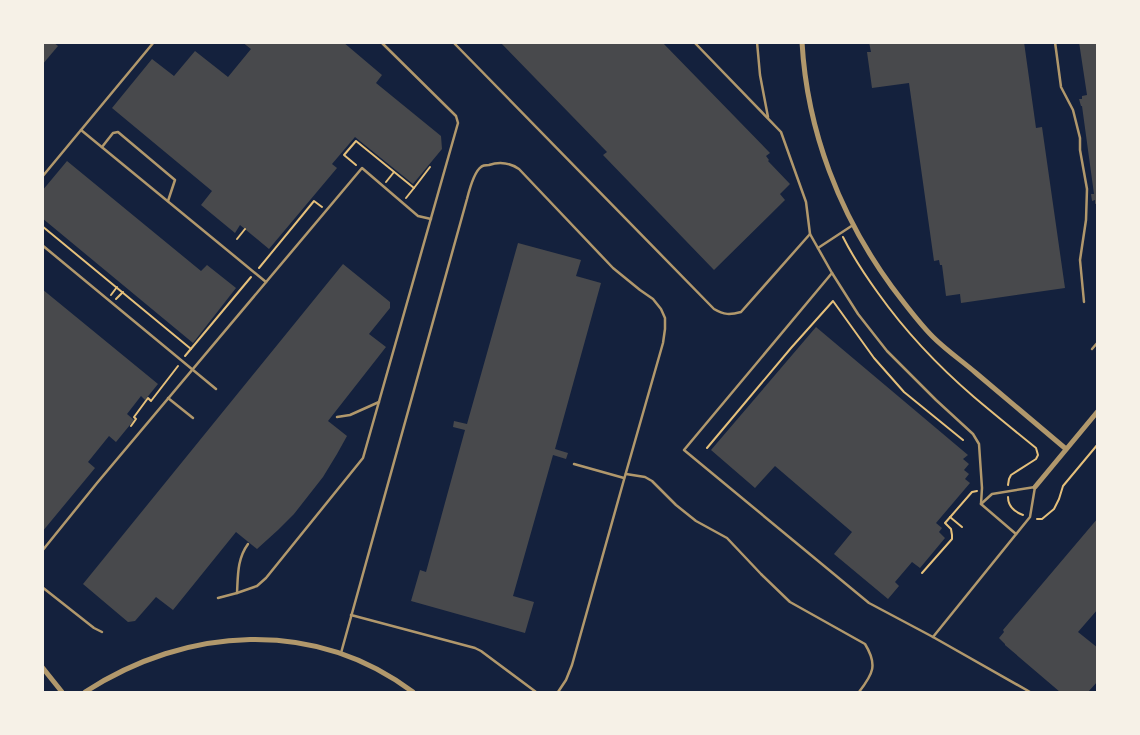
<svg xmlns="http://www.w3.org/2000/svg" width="1140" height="735" viewBox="0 0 1140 735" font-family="'IBM Plex Sans',sans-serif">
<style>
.building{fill:#48494c}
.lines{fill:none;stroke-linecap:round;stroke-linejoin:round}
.path{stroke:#e5c07b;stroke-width:2}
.service{stroke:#b1986c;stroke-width:2.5}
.minor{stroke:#b1986c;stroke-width:5}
</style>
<rect width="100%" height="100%" fill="#14213d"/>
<g class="building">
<polygon points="42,42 53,42 58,46 42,65"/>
<polygon points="242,42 343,42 382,75 376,83 441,136 442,149 413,184 355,137 332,164 337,168 269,249 240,225 235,233 201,205 212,191 112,108 152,59 174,76 195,51 228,77 251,49"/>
<polygon points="500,42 662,42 770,153 766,156 769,160 768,161 790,184 780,194 785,200 714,270 603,155 607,152"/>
<polygon points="869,42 1024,42 1036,128 1042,127 1065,288 961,303 960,294 946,296 942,265 940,265 939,260 934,261 909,83 872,88 867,52 871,52"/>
<polygon points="1079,42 1098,42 1098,203 1095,204 1095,200 1092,201 1091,194 1094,194 1082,106 1081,106 1079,99 1082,99 1082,96 1087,95"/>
<polygon points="67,161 201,271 207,265 236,288 193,343 42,218 42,191"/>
<polygon points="518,243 581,260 576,276 601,283 555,449 568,453 566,459 553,455 513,596 534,602 525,633 411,601 420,570 426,572 465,430 453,427 454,421 467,424"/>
<polygon points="343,264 390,302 390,308 369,334 386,347 328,421 347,436 337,454 323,477 294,514 278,530 257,549 236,532 173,610 156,597 135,621 128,622 83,584"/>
<polygon points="42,289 158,384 145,400 141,396 127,414 134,420 116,442 109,436 88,462 95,468 42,532"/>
<polygon points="816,327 968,455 963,459 969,464 964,470 969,474 965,479 970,483 936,523 942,528 939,532 945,538 920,568 912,562 895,582 899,586 888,599 834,554 852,532 775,466 755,488 711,450"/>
<polygon points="1098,518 1098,609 1078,632 1098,648 1098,681 1088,692 1060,692 1005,645 1005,644 999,638 1004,632 1003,630"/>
</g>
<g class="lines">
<g class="path">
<polyline points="356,165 344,155 356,141 414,188 430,167"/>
<polyline points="386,182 394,172"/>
<polyline points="406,198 414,188"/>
<polyline points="42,226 191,349"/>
<path d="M843,237C853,257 865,275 878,293C905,331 938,366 974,397C994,414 1015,431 1036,448L1038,455L1036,459L1011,475L1009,479L1008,485"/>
<polyline points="237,239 245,229"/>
<polyline points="259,268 314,201 322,207"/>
<polyline points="111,295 117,287"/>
<polyline points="116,299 123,292"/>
<polyline points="185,356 251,277"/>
<polyline points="131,426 136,419 134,417 148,398 151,401 178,366"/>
<polyline points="707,448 791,348 833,301 874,358 904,392 963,440"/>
<path d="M1008,497C1008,506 1015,512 1023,515"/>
<polyline points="950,517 962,527"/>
<polyline points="1037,519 1042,519 1054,509 1059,499 1063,486 1098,444"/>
<polyline points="922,573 952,539 952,535 951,529 945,523 972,492 977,491"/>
</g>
<g class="service">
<path d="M453,42L714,309C724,315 730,315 741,312L810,234"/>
<polyline points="694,42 781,132 806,202 810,234 832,273 858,314 887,351 936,400 973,434 979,444 982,488 981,504 1016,534"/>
<polyline points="757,42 760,75 768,117"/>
<polyline points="1055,42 1061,87 1073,110 1080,138 1080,150 1087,189 1086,220 1080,260 1084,302"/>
<polyline points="81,130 266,282"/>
<polyline points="102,147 113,133 118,132 175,180 168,201"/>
<polyline points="42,177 154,42"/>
<polyline points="42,245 216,389"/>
<polyline points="818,248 853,225"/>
<polyline points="832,273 684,450 869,603 933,637 1030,692"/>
<polyline points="1092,349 1098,342"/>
<polyline points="168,398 193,418"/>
<polyline points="337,417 350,415 379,402"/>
<polyline points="574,464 624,478"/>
<path d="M626,474L645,477L652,481L676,505L696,521L727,538L761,574L790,602L865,644C878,665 873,674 859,692"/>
<polyline points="42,551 97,483 362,168 418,216 431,219"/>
<polyline points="42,587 94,628 102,632"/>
<path d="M237,593C238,576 237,559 248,544"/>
<polyline points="218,598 237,593 257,586 266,578 363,458 458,123 456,116 381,42"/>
<polyline points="351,615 475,648 481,651 536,692"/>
<polyline points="933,637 1030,517 1035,487 992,494 981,504"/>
<path d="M341,653L467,199C469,191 474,172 481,167C483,165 486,165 489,165C500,161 510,163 519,169L613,268L640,290L653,299L661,309L665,318V329L663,343C632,450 602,558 572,665L566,680L558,692"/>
</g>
<g class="minor">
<path d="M802,42C807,131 840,216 892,287C905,304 918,322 933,337C946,350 962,361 976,373C1006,398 1036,424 1066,449"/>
<polyline points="1035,487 1098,411"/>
<polyline points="42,667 62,692"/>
<path d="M85,692C187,626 314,618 413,692"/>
</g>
</g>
<rect width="1140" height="735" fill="none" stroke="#f6f1e7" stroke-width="88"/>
</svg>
